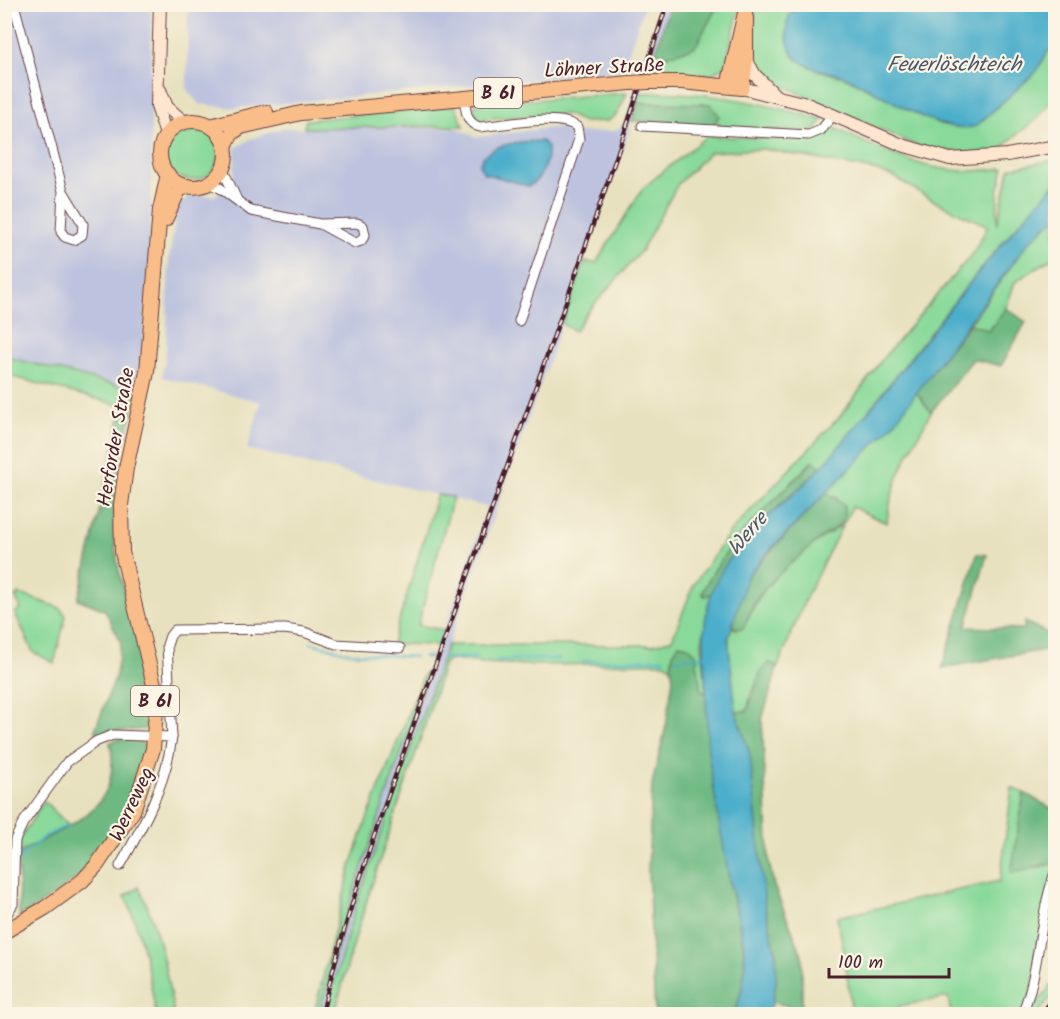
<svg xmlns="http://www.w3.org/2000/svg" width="1060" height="1019" viewBox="0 0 1060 1019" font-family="Kalam,sans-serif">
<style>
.industrial{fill:#bdc3de}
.green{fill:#88d99a;stroke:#697c62;stroke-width:1.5}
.forest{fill:#6eb982;stroke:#5c6c56;stroke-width:1.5}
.water{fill:#4caecb;stroke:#4b667b;stroke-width:1.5}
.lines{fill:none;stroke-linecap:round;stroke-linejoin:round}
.stream{stroke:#4caecb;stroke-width:2}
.street-casing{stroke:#623c41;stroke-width:11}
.secondary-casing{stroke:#623c41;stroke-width:14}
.primary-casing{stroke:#623c41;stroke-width:16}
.street{stroke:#fff;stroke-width:9}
.secondary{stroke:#fde5d0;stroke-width:12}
.primary{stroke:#f9bd89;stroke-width:14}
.rail-casing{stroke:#4a1f2b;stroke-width:4.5}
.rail{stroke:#fcf5e5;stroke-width:2;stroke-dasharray:7;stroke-linecap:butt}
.primary-bridge-casing{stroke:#623c41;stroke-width:16;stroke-linecap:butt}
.primary-bridge{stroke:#f9bd89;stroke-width:14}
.labels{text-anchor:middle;stroke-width:4.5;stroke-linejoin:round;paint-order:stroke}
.shield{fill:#fcf5e5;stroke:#7f5f63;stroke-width:1.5}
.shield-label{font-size:18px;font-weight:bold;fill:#4a1f2b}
.street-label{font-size:20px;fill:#4a1f2b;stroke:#fcf5e5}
.water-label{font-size:21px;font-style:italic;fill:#4b586b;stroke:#fcf5e5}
</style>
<rect width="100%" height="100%" fill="#fcf5e5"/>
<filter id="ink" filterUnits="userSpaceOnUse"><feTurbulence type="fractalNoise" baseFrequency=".0167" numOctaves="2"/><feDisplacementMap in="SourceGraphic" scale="12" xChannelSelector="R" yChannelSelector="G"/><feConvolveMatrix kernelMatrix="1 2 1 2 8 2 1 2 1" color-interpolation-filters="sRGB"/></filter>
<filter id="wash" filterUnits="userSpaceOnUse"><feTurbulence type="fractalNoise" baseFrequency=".008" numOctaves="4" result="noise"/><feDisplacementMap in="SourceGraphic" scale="24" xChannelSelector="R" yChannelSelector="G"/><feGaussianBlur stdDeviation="1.35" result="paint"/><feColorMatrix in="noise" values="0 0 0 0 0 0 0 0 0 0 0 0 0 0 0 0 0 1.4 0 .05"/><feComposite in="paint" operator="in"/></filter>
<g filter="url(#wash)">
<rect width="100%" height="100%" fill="#e8e1bf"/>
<g class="industrial">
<polygon points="4,5 151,5 151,251 139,390 5,356"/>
<polygon points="188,5 188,4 645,5 622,71 234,108 199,104 187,90"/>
<polygon points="662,5 670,5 611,186 356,905 325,1014 319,1014 350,903 487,507 247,449 261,402 162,377 166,351 169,260 177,208 190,195 215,196 234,177 235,148 251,139 283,128 457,128 476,137 559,127 573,133 614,131 624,124"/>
</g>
<g class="green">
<polygon points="718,5 740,5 725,67 711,74 651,73 653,60 695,46"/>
<path d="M756,5H803L794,10L796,59L817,70L844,77L943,125L976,126L1036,72L1048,51H1055V97L1037,119L1009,141L1001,151C970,154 945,154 915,145L766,78L752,58Z"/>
<polygon points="627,93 617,114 608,121 583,122 567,114 478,119 474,111 475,104"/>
<path d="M641,93C702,90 765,103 823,120L815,130L801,132L713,126L719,116L710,104L637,103Z"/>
<polygon points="455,106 464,126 304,128 306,120"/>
<circle cx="192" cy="153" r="27"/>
<path d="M834,128C894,155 936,180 1004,168L998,191L997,225L1010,168L1055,160V184C971,273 901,374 822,467L812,461C772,506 728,537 702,593L705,596L712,593L702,642L706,692H701L696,654H673L671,667L665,663C593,662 522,670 451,659L444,663C410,781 363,895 335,1014H325L356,905L447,645H653L672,639L694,584L731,531L842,414L884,357L973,253L988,226L938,203L894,177L874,170L764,149L710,152L678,184L641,251L586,314L575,331L562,324L585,262L596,263L643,188L707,136L814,140Z"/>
<polygon points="1055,218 1055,256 1015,282 1006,308 989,331 970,324 1027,244"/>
<polygon points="4,356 127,388 123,406 5,375"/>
<path d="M916,392L931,412C912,448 890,482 887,523L852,507L808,593L778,666L768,663L751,693L747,711L736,712L728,655L730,626L737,630C751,620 754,602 765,589C785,564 814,542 841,526L837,498L826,493L892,426Z"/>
<polygon points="437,495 453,497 418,625 444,630 439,645 392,644"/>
<polygon points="20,594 60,608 66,616 54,663 33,652 15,613 21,608 15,597"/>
<polygon points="429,671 350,903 319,1014 314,1014 351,866 366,822 424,674"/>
<polygon points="1012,788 1024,793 1012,873 1054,864 1055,862 1055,884 1027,1012 1031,1012 1055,980 1055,992 1037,1014 951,1014 948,997 899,1006 900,1014 852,1014 844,951 837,917 1000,881"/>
<polygon points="44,801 69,826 18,854 20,839"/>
<path d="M139,887C159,929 166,970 174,1014H156C149,974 142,934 125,896Z"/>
</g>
<g class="forest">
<polygon points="670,5 718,5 695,47 653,60"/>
<polygon points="637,103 710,104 719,116 713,126 632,121"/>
<polygon points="1006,308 1026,322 1001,366 973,359 931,412 916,392 970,324 989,331"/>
<path d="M127,388L139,390C124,440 110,492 115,544C119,600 162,675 145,729L112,732L98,737L95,730L116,675L121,642L105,610L78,599C97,529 110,458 127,388Z"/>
<path d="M813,461L822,467C786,501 728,545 712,593L705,596L702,593C728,537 772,505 813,461Z"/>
<path d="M826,493L844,505C847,529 831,528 816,542C795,561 769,579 754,604C749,613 748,622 742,629L730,626L748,575Z"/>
<polygon points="977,554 987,555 966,627 1024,629 1025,622 1055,637 1055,648 942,668"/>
<path d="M679,644L688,646L696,654L701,692H706C708,751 718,808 727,866C736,923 757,957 734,1014H655L648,871L652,784L666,726L673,678L671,667L673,654Z"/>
<polygon points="768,663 778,666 762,719 769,862 774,886 802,955 802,1010 772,1002 776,952 765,907 736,712 747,711 761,671"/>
<path d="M119,739L137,740L144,745L146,752C137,774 131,797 122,818C105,863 58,894 19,917L18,854C66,824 124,814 110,742Z"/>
<polygon points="1024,793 1051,808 1055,806 1055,862 1011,873"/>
</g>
<g class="water">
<path d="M803,4L1055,5V51H1048L1036,72L976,126C941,138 879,90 845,77C829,71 811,70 797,59C787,52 784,28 789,16C792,10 797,8 803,4Z"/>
<path d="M542,141L547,147C548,162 542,180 528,186L484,173L479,165C486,143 522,141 542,141Z"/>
<path d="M1055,184V218L1027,244L892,426L767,553L748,575L728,639L736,712L750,754L765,907L776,952V983L770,1014H734C756,960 739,927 728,873C721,832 713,790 708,749C706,730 707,710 706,691C704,654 700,621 714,586C733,538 790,502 824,464C904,373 972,272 1055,184Z"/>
</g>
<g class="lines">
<g class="stream">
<polyline points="311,643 350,653 415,657"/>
<polyline points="424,657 432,658"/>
<polyline points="443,658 478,658"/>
<polyline points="675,659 705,656"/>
<polyline points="497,660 559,659"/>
<polyline points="583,661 665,659"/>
<polyline points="17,861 44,837 69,825"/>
</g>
</g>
</g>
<g filter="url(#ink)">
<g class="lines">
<defs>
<g id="street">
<polyline points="14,4 63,191 61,232 65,237 74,240 82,235 83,224 63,191"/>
<path d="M464,96C466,110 465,123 480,127C504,125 559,113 577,127L579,139L519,321"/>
<polyline points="642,126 809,135 821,130 834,114"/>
<polyline points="222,168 237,200"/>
<polyline points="208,183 220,188 251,211 320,224 357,223 363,226 365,235 361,241 355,243 320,224"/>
<polyline points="172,737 167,645 170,636 175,630 285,629 304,632 336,644 400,648"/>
<path d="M4,918L13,904L15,840L23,823L67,762L97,741L113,735L172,737C166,785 144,824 120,866"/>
<path d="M1022,1014C1041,968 1038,917 1056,870"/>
</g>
<g id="secondary">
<polyline points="160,4 157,106 166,135"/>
<polyline points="746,59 755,75 774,94"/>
<polyline points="742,88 807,104 902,145 950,159 1007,155 1056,146"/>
<polyline points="160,90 167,107 184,122"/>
</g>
<g id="primary">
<polyline points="648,82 682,82 742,88 746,59 746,18"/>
<polyline points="728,86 747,4"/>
<circle cx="193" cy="154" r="33"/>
<polyline points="210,126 266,112"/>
<polyline points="225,146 232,133 241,127 301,113 630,83"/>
<polyline points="165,220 179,190 188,186"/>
<polyline points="4,932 45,908 82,881 97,865 133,811 153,749 156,711 154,685 122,552 121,505 126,468 147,372 160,210 168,174"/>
</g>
</defs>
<use href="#street" class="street-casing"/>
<use href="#secondary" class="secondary-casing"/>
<use href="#primary" class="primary-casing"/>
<use href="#street" class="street"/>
<use href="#secondary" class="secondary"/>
<use href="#primary" class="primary"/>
<defs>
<g id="rail">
<path d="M322,1014C353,881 405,751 451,622C525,417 600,212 667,4"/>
<polyline points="1041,1014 1056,996"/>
<polyline points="1054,1014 1056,1012"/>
</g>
</defs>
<use href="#rail" class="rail-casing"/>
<use href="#rail" class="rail"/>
<defs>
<polyline id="primary-bridge" points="630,83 648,82"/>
</defs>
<use href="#primary-bridge" class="primary-bridge-casing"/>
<use href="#primary-bridge" class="primary-bridge"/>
</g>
</g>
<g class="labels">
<g class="shield">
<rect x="474" y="78" width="48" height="30" rx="4.5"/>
<rect x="131" y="686" width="48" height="30" rx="4.5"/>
</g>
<g class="shield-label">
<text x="498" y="99">B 61</text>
<text x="155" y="707">B 61</text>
</g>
<g class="street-label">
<text transform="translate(604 67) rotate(-3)" y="7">Löhner Straße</text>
<text transform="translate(115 437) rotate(-80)" y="7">Herforder Straße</text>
<text transform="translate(131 804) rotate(-65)" y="7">Werreweg</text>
</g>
<g class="water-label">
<text x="954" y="71">Feuerlöschteich</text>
<text transform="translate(747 533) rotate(-49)" y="7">Werre</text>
</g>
</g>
<rect width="1060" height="1019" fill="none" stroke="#fcf5e5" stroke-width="24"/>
<path d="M829 968v9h120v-9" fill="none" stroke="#4a1f2b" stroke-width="3"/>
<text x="838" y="968" font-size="18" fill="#4a1f2b" stroke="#fcf5e5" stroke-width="4.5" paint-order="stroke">100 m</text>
</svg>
